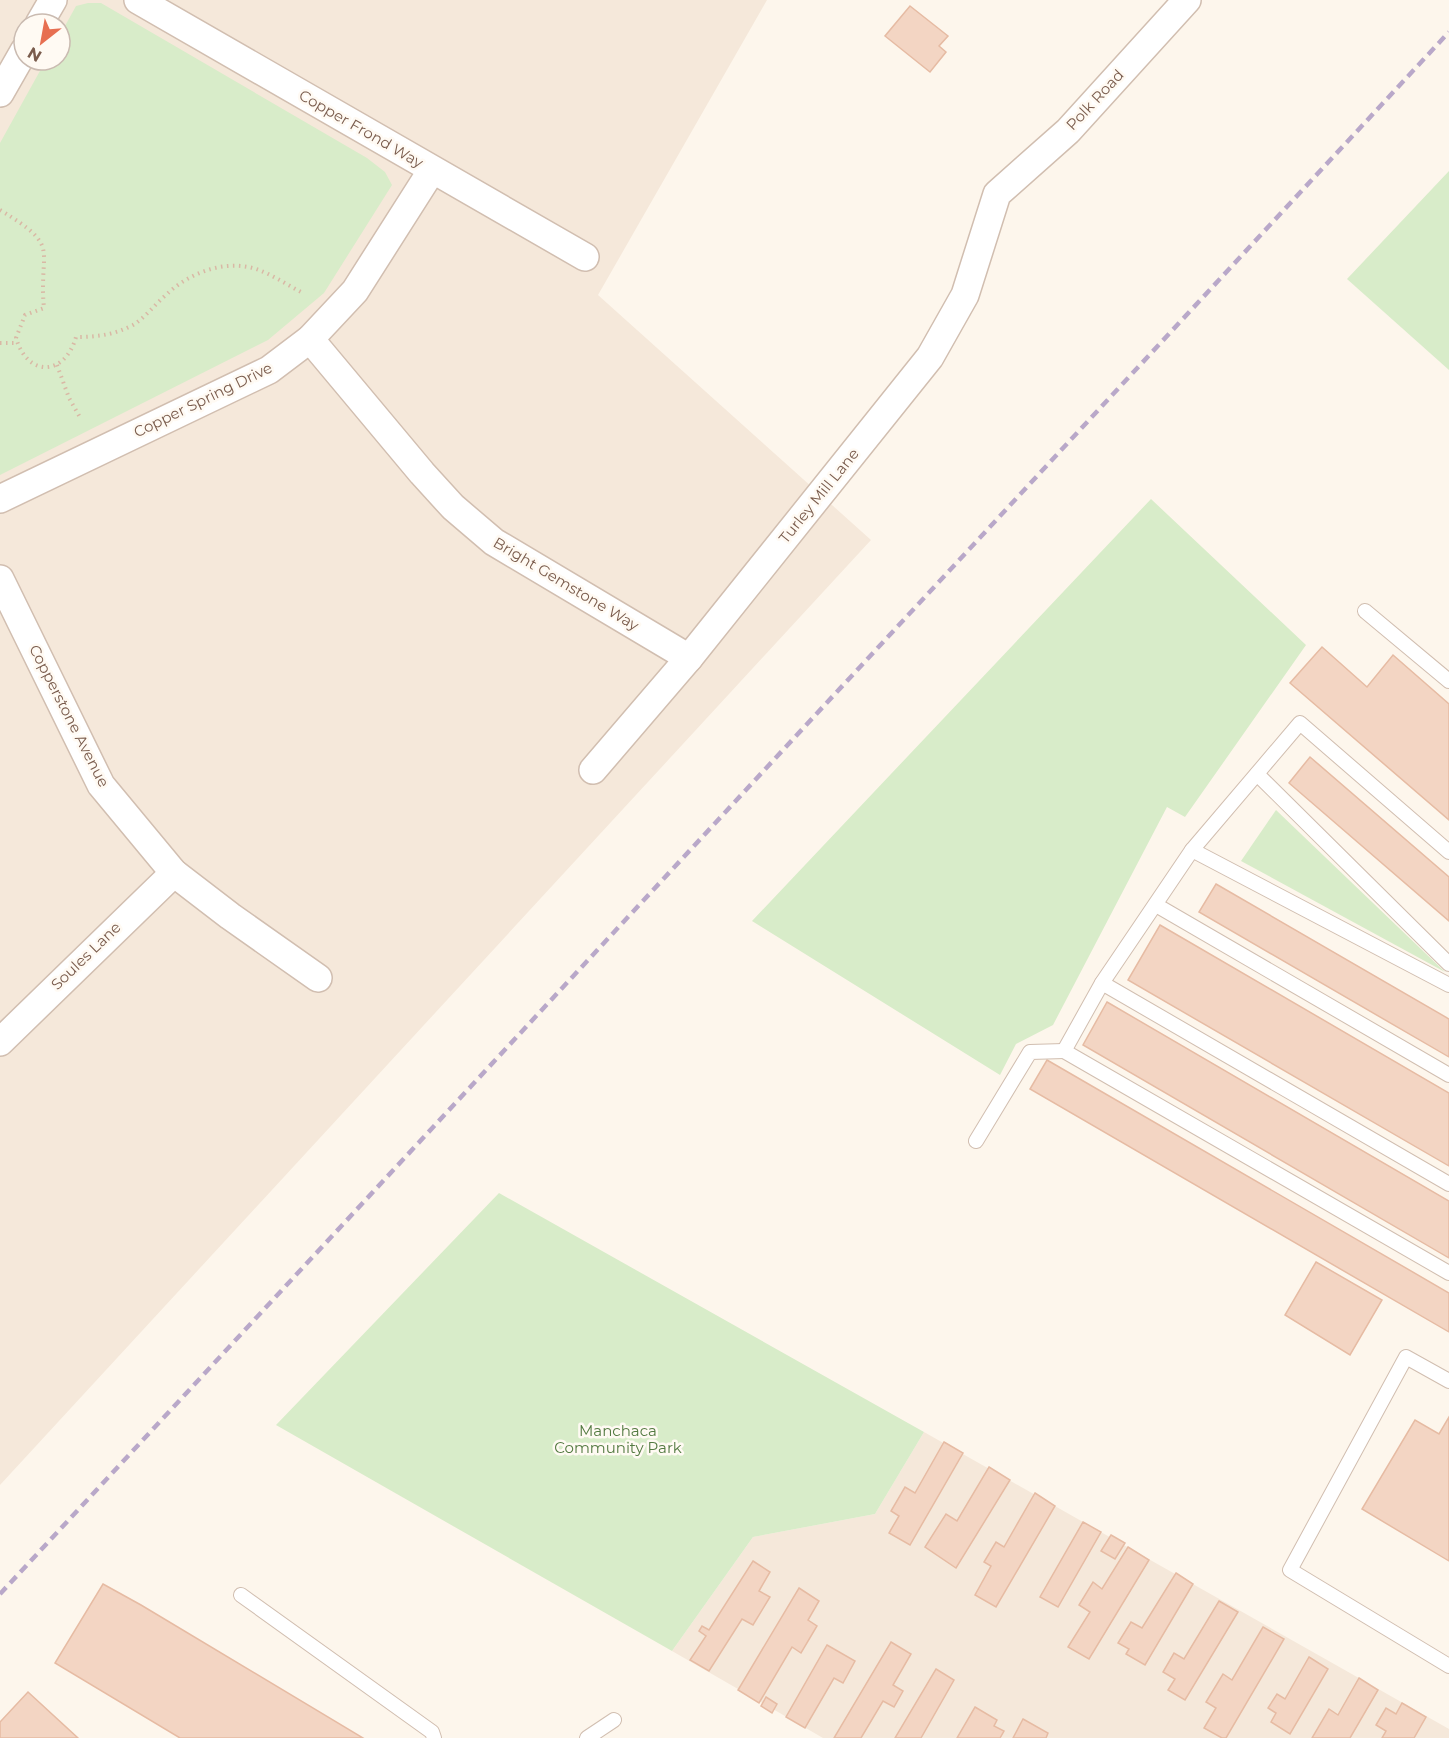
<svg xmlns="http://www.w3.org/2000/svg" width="1449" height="1738" viewBox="0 0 1449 1738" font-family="Montserrat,sans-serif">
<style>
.residential{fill:#f5e8da;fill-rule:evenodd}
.green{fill:#d8ecc9}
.building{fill:#f3d5c3;stroke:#e6bba3;stroke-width:1.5}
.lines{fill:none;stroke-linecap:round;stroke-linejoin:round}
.lane-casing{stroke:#d1beb0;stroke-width:16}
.street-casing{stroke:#d1beb0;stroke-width:30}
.path{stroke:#d9b8a5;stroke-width:4;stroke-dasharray:1.5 4.5;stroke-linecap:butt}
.lane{stroke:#fff;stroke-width:14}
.street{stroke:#fff;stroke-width:27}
.rail{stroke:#b9a8c9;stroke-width:4.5;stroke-dasharray:9 6;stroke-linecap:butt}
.labels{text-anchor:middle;stroke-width:5;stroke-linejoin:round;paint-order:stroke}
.street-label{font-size:15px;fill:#7a5c4d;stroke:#fffaf3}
.park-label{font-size:15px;fill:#537a41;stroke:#fffaf3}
</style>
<rect width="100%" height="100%" fill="#fdf6ec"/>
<g class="residential">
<path d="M0,0H767L598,295L871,540L0,1485ZM24,24H60V60H24Z"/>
<polygon points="924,1432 1449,1729 1449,1738 823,1738 672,1651 753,1537 875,1514"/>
</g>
<g class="green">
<polygon points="88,3 101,3 367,158 385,172 392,185 324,293 268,340 0,475 0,143 46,60 60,60 60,35 76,6"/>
<polygon points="1449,171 1449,370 1347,279"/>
<polygon points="1151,499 1306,645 1185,817 1167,807 1053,1025 1016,1044 1000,1075 752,921"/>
<polygon points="1276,810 1445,972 1241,861"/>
<polygon points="499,1193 924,1432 875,1514 753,1537 672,1651 276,1425"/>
</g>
<g class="building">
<polygon points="910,6 948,36 939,46 946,52 930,72 885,36"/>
<polygon points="1322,647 1367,687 1393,655 1449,704 1449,820 1290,683"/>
<polygon points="1310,757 1449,877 1449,921 1289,783"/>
<polygon points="1216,884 1449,1019 1449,1057 1199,912"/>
<polygon points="1160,925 1449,1093 1449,1166 1128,980"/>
<polygon points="1107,1002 1449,1201 1449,1258 1083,1045"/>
<polygon points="1047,1060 1449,1293 1449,1332 1030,1089"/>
<polygon points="1316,1262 1382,1300 1350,1355 1285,1315"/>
<polygon points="1449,1417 1449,1561 1362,1509 1415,1420 1439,1434"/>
<polygon points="944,1442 963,1453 910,1545 889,1533 899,1516 891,1511 905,1487 915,1493"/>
<polygon points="989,1467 1010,1480 956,1568 925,1547 946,1514 957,1521"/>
<polygon points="1035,1493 1055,1506 996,1607 975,1595 991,1566 984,1562 996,1542 1004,1547"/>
<polygon points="1083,1522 1101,1532 1058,1607 1040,1597"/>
<polygon points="1111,1535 1125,1543 1115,1559 1101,1551"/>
<polygon points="1128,1547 1149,1560 1089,1659 1068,1647 1090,1612 1079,1605 1093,1582 1102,1589"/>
<polygon points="753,1561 770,1572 759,1591 770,1597 753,1625 742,1619 709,1671 690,1660 706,1636 699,1631 702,1626 709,1630"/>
<polygon points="1176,1573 1193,1584 1145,1665 1126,1654 1129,1649 1118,1643 1131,1622 1142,1628"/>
<polygon points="103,1584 141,1605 363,1738 180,1738 55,1663"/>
<polygon points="799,1588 819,1601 808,1620 817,1626 801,1653 792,1647 759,1703 738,1690"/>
<polygon points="1219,1601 1238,1612 1185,1700 1168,1690 1175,1679 1163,1672 1174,1653 1184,1659"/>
<polygon points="1263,1627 1284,1639 1226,1738 1222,1738 1204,1728 1216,1708 1206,1702 1223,1674 1232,1680"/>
<polygon points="891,1642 911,1654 893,1685 903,1691 894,1707 883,1701 861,1738 834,1738"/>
<polygon points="827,1645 855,1661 843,1683 834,1678 805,1728 786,1717"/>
<polygon points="1309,1657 1328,1669 1290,1734 1271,1722 1276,1713 1268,1708 1277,1694 1285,1699"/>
<polygon points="936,1669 954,1680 921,1738 895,1738"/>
<polygon points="1359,1678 1378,1690 1350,1738 1312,1738 1329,1709 1338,1715"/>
<polygon points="28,1692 78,1738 0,1738 0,1722"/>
<polygon points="766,1697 777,1704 772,1713 761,1706"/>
<polygon points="1402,1703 1426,1717 1414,1738 1382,1738 1386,1731 1376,1725 1386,1708 1396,1714"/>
<polygon points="975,1707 997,1720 994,1726 1004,1731 1000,1738 957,1738"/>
<polygon points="1023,1719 1048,1733 1046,1738 1013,1738"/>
</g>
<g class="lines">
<defs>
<g id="lane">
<polyline points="1365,611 1449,681"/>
<polyline points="1257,774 1449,964"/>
<polyline points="1192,850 1449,985"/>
<polyline points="1449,852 1300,723 1192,850 1102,983 1064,1051 1449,1273"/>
<polyline points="1156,905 1449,1075"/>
<polyline points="1102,983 1449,1184"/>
<polyline points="976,1141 1030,1052 1064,1051"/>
<polyline points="1449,1381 1406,1357 1290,1570 1449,1666"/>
<polyline points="241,1595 432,1732 434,1738"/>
<polyline points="587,1738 614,1720"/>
</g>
<g id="street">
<polyline points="138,0 585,257"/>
<polyline points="39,24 53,0"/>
<polyline points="0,93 24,51"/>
<polyline points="310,339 422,473 453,507 494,542 689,658"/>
<polyline points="0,499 269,370 310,339 355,291 432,170"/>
<polyline points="0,579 101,785 174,873 230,916 318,978"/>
<polyline points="593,770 689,658 930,357 965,295 997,194 1068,131 1187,0"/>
<polyline points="0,1042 174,873"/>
</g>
</defs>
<use href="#lane" class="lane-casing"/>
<use href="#street" class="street-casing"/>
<g class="path">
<path d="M0,210C63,248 38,247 44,308L25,315L16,338C28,378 65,376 76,337C96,337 114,335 133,325C146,317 155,304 167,294C189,273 225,259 256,269C271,274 286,284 301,292"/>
<polyline points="0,343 17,343"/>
<polyline points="57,365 69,398 81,419"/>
</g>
<use href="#lane" class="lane"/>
<use href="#street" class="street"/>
<polyline class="rail" points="0,1594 1449,32"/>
</g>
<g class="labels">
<g class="street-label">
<text transform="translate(1095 100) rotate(-47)" y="5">Polk Road</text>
<text transform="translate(361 129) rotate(30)" y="5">Copper Frond Way</text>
<text transform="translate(203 400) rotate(-26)" y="5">Copper Spring Drive</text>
<text transform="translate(819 496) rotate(-51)" y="5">Turley Mill Lane</text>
<text transform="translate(566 584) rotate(31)" y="5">Bright Gemstone Way</text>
<text transform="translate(69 716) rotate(63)" y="5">Copperstone Avenue</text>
<text transform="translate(86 956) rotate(-44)" y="5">Soules Lane</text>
</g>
<g class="park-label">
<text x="618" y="1436">Manchaca<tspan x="618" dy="17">Community Park</tspan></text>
</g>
</g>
<g transform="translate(42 42) rotate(211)"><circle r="28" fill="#fffaf3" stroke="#cabbb1" stroke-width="1.5"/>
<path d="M0-4.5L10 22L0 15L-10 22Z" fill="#e76f51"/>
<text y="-9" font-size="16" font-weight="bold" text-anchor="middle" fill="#7a5c4d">N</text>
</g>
</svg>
